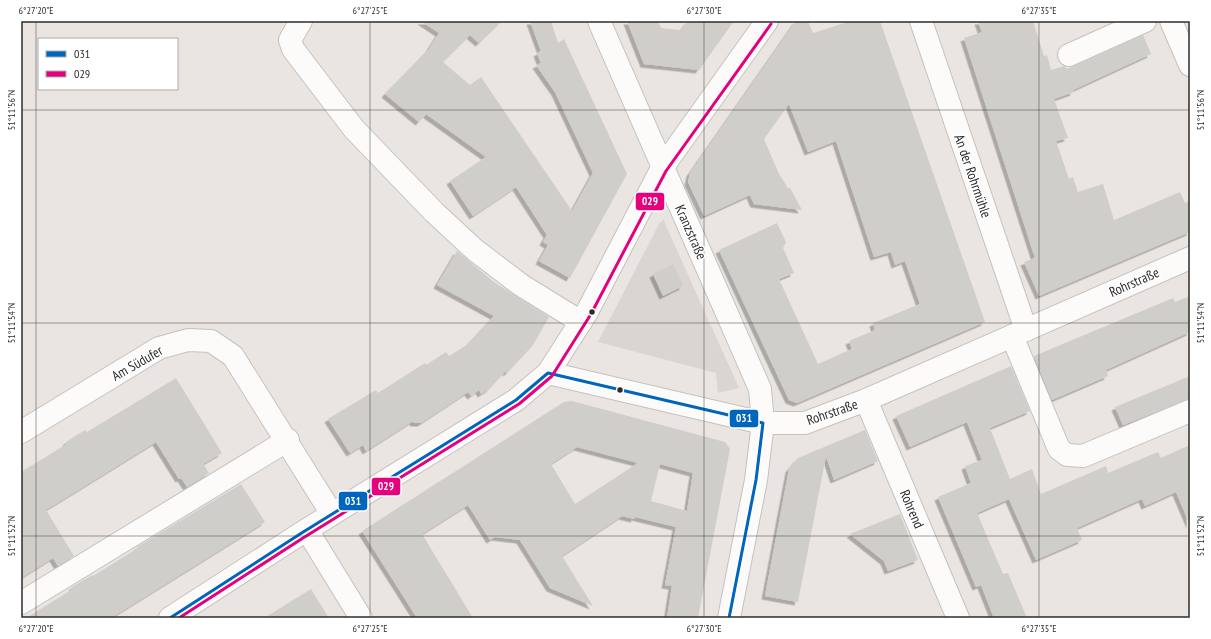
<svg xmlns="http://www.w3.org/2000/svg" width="1211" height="639" viewBox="0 0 1211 639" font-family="'PT Sans Narrow',sans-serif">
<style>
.plaza{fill:#dad5d1}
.building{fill:#d0ceca;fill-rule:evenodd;filter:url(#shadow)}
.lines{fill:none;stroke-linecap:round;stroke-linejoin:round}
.minor-casing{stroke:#c3c2c3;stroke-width:24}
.minor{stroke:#fcfbfa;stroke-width:22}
.bus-1-casing{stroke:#fff;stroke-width:6}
.bus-2-casing{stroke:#fff;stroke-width:6}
.bus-1{stroke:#0065bd;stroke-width:3}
.bus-2{stroke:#e5007d;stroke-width:3}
.ticks{fill:none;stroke:#2c2c2c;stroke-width:1;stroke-opacity:0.45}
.bus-dot{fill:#2c2c2c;stroke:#fff;stroke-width:1.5}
.labels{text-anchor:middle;stroke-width:3;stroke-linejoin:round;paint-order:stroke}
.street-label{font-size:14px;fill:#2c2c2c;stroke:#fff}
.line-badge{stroke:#fff;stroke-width:1.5}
.badge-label{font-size:11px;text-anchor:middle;font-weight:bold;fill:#fff}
.neatline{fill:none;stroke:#2c2c2c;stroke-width:1.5}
.ticks-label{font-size:10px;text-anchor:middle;fill:#2c2c2c}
</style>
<defs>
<filter id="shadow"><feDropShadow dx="-3.5" dy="3.5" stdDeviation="0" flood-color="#0004"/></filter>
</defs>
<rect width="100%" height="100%" fill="#eae5e1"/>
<polygon class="plaza" points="664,219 666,226 739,388 718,393 716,373 598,342 659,224"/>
<g class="building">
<polygon points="421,21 502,21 479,43 470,35 443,62 470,85 481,77 572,211 593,173 555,92 536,65 541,63 537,53 541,51 530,21 551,21 558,43 564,39 627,174 570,278 539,261 548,245 543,242 547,235 516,187 473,216 450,181 486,157 426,114 419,122 385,94 429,49 439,33"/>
<polygon points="627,21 658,21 661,28 681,30 688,21 734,21 699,70 644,64"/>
<polygon points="796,21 808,21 813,33 851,21 880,21 985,322 797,403 789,400 719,250 777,223 786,242 783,248 794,273 779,279 818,364 852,349 849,341 875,330 873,323 920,304 905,261 895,265 891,252 874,257 836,141 808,152 789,104 764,139 779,174 788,188 790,188 802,210 754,204 750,195 704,216 688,182 690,173"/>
<polygon points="978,21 1033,21 1044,56 1047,55 1051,70 1064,66 1067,69 1074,66 1143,35 1151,54 1073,90 1074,92 1054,99 1068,138 1056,141 1069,179 1073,177 1078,192 1103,184 1114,220 1180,192 1185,203 1190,201 1190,232 1039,296 1024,262 1035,258 964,38 982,32"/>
<polygon points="457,251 494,282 549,317 533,345 507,373 506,371 489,389 481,394 479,390 471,396 468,392 421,423 414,423 413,421 366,451 363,445 350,453 328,419 376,390 378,393 425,363 426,365 446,352 449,356 467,345 494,316 437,285"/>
<polygon points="673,264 683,286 663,296 653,274"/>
<polygon points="1190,296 1190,332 1106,370 1108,376 1052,400 1034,356 1173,298 1175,302"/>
<polygon points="1011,366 1030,411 990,428 1010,479 1032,469 1041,494 1106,466 1108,473 1158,452 1161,458 1190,445 1190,525 1176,492 1145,506 1142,499 1077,528 1082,540 1036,560 1009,499 977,513 1003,574 1008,573 1027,618 994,618 981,585 976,587 938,497 971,483 965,466 982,460 967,422 910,447 896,416"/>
<polygon points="1190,376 1190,399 1123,425 1115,407"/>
<polygon points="176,378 222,453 203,464 209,473 187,487 181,478 179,479 156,442 46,510 74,556 58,566 53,558 21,578 21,472 67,444 66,442 85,430 87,432"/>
<path d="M572,401L725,442L730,449L698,618H667L672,586L665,585L676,527L635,517L634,519L622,516L562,556L593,606L550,588L520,540L495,537L490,540L468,505L422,534L473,618H417L362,531L564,402ZM577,447L638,463L575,504L551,464ZM660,464L693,473L687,511L651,501Z"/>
<polygon points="865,430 878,461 834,480 826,456 798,602 765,596 789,469 798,458"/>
<polygon points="241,484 265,522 111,618 26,618 73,589 72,587 92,575 93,576 138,548 137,547"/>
<polygon points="900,514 918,560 888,571 884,561 850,534"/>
<polygon points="311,589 329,618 264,618"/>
</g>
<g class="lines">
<defs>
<g id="minor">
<polyline points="301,21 290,40 293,49 354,129 434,212 475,250 521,285 581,322"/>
<polyline points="599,21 760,389 763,423 756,480 729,618"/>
<polyline points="921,21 1026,330"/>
<polyline points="1171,21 1190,65"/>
<polyline points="1069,55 1145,21"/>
<polyline points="1012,336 1059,449 1067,455 1083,456 1190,411"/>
<polyline points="548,373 763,423 805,423 866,400 1190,258"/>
<polyline points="866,400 958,618"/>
<polyline points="21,432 159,348 188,340 211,341 233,356 332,514"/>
<polyline points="307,530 361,618"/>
<polyline points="21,603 288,440"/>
<polyline points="170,618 300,534 516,400 548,373 587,312 662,168 767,21"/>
</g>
</defs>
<use href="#minor" class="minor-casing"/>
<use href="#minor" class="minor"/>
<defs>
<polyline id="bus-1" points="170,618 300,534 516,400 548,373 763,423 756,480 729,618"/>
<polyline id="bus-2" points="179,618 303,538 519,404 552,376 591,314 666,171 771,24"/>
</defs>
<use href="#bus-1" class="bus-1-casing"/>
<use href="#bus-2" class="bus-2-casing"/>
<use href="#bus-1" class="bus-1"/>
<use href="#bus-2" class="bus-2"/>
</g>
<path class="ticks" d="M36,21V618M370,21V618M704,21V618M1039,21V618M21,110H1190M21,323H1190M21,536H1190"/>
<g class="bus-dot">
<circle cx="592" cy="312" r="3.5"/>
<circle cx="620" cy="390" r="3.5"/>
</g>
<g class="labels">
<g class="street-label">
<text transform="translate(973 176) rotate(71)" y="5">An der Rohrmühle</text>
<text transform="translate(691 232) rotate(66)" y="5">Kranzstraße</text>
<text transform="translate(1134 282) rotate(-24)" y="5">Rohrstraße</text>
<text transform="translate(137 363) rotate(-30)" y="5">Am Südufer</text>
<text transform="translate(832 412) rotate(-19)" y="5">Rohrstraße</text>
<text transform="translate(912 509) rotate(67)" y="5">Rohrend</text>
</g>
</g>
<g class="line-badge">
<rect x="635" y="192" width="30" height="19" rx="4" fill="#e5007d"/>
<rect x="729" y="409" width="30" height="19" rx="4" fill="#0065bd"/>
<rect x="371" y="477" width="30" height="19" rx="4" fill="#e5007d"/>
<rect x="338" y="491" width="30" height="20" rx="4" fill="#0065bd"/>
</g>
<g class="badge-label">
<text x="650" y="205">029</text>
<text x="744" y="422">031</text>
<text x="386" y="490">029</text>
<text x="353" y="505">031</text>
</g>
<rect width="1211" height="639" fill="none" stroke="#ffffff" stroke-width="44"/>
<rect x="38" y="38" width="140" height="52" fill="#ffffff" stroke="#ababab"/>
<rect x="46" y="51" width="20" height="6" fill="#0065bd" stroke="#ababab"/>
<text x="74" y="58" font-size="12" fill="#2c2c2c">031</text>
<rect x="46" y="71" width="20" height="6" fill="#e5007d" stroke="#ababab"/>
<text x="74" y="78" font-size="12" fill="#2c2c2c">029</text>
<rect x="22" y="22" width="1167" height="595" class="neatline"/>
<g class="ticks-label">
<text x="36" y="14">6°27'20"E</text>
<text x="370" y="14">6°27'25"E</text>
<text x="704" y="14">6°27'30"E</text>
<text x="1039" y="14">6°27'35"E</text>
<text transform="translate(11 110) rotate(-90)" y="4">51°11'56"N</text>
<text transform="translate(1200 110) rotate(-90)" y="4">51°11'56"N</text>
<text transform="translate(11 323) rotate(-90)" y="4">51°11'54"N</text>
<text transform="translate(1200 323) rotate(-90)" y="4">51°11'54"N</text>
<text transform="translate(11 536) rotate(-90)" y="4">51°11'52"N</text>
<text transform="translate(1200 536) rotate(-90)" y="4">51°11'52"N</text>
<text x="36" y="632">6°27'20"E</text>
<text x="370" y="632">6°27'25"E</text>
<text x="704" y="632">6°27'30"E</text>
<text x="1039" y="632">6°27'35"E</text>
</g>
</svg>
